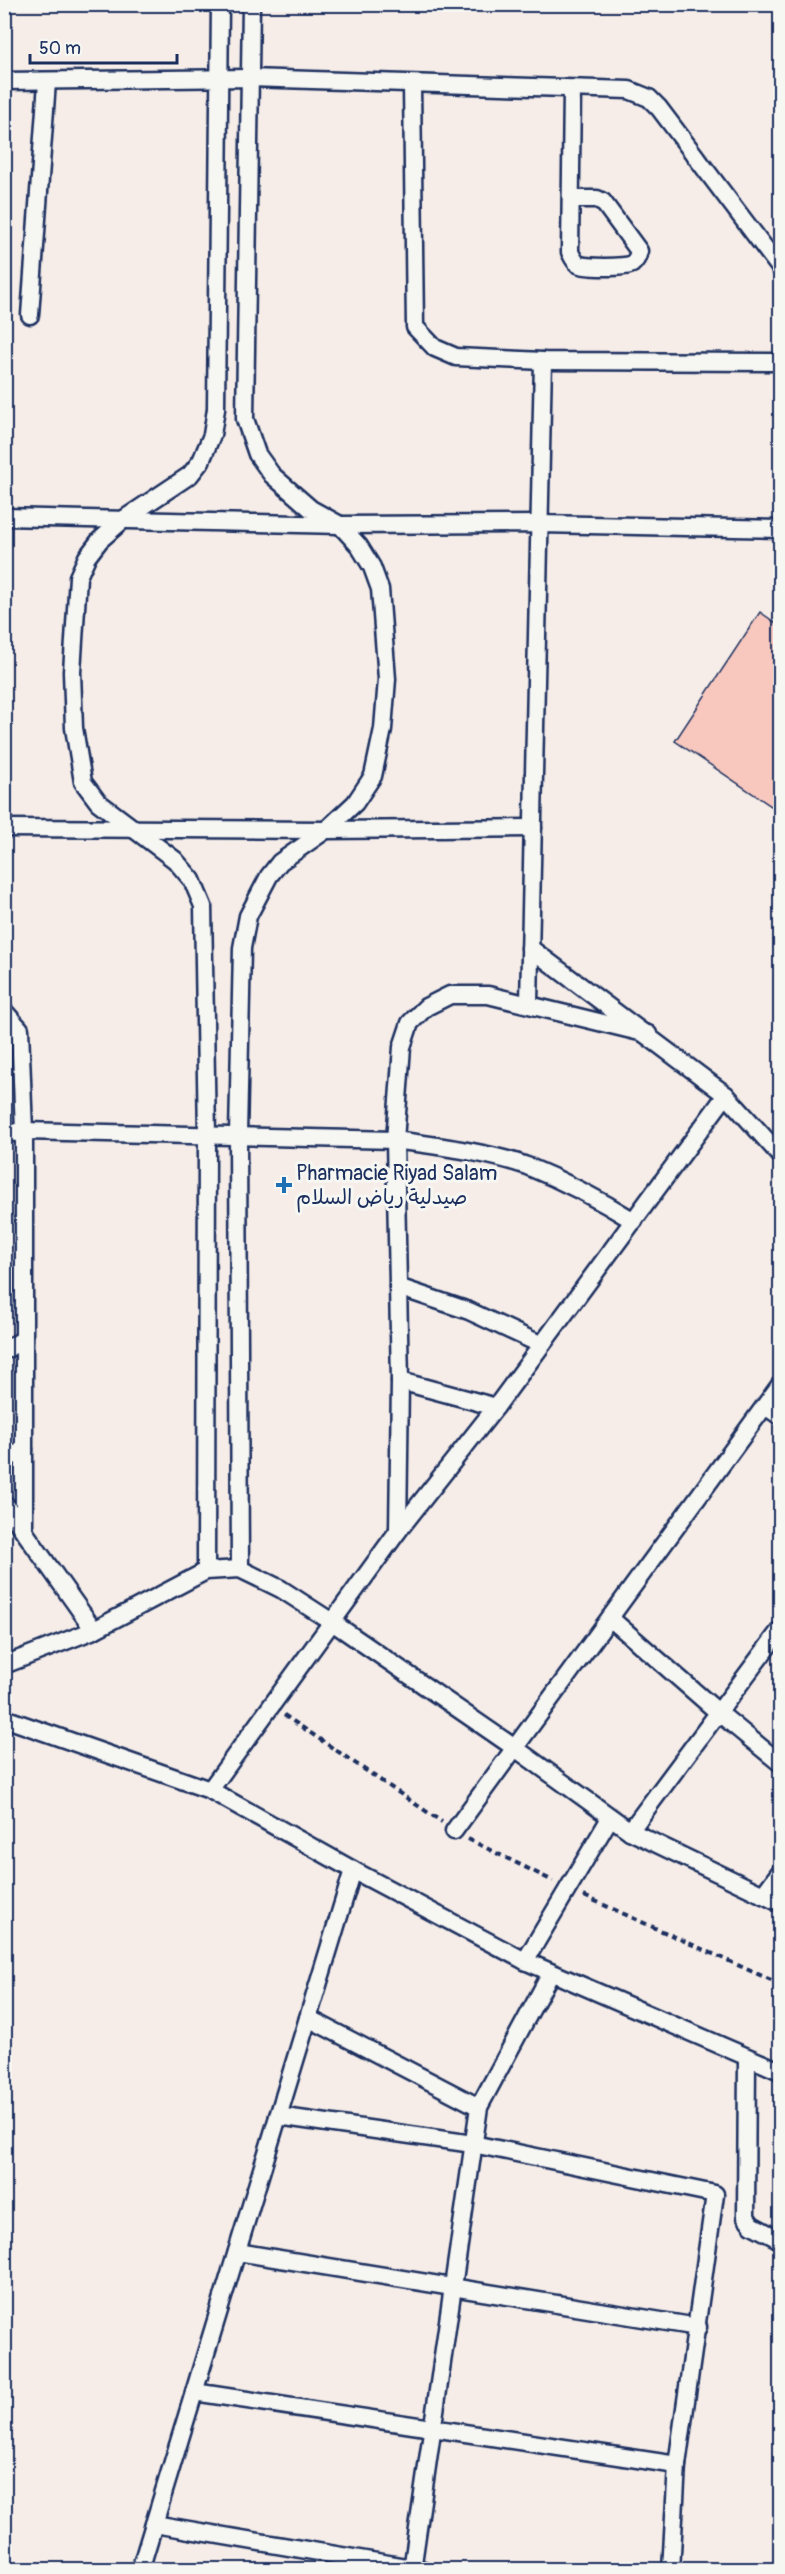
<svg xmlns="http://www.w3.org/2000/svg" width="785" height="2574" viewBox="0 0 785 2574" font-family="Pangolin,'Playpen Sans Arabic',sans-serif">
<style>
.building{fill:#f8c8bf;stroke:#1b2f5e;stroke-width:1.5}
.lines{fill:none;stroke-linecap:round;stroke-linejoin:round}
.street-casing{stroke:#1b2f5e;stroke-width:21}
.path{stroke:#1b2f5e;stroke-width:4;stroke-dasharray:6 4.5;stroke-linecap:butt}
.street{stroke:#f6f6f2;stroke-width:16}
.poi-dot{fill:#1f6fb2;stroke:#f6f6f2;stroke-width:2}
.labels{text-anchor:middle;stroke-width:6;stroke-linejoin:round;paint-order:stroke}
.poi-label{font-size:21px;fill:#1b2f5e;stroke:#f6f6f2;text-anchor:start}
</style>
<rect width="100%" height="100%" fill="#f6ede8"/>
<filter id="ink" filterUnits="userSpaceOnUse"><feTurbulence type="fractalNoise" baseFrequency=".0167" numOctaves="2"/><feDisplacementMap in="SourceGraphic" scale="12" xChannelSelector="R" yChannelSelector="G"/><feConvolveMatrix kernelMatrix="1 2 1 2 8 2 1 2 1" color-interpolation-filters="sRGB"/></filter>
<g filter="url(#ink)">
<polygon class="building" points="760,612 780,626 780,812 675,741"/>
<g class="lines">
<defs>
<g id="street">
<polyline points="4,81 249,78 629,90 649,98 659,108 780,268"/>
<polyline points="412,85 415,327 435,348 456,357 543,361 780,362"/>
<path d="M572,199H597L603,202L639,251C638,256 637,260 632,264C626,268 584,268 578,264C574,261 572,256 570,252L572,89"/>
<polyline points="30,315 47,82"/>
<polyline points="4,517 340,525 540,524 780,529"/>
<polyline points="4,828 326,830 533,828"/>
<polyline points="530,948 726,1095 780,1155"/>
<polyline points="529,1003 543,361"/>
<polyline points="4,1011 20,1029 24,1131 24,1531"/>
<path d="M4,1134L24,1131L395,1140C435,1146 489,1152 527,1166C564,1181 600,1200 634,1221"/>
<polyline points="398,1287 469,1311 540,1344"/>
<polyline points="4,1351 24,1339"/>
<polyline points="400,1381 496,1407"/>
<polyline points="765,1406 780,1416"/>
<polyline points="4,1460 24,1450"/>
<polyline points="4,1503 94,1630"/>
<polyline points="398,1531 400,1381 395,1140 402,1047 410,1023 426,1007 450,995 488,995 648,1034"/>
<polyline points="240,1569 238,1135 242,948 248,916 269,876 280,862 326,830 355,803 373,776 383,729 387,679 380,589 372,567 359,546 340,525 311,509 272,475 257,454 245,419 251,4"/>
<polyline points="206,1571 207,1135 203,906 192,880 175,860 98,802 83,782 74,728 72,672 78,577 87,557 100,540 124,519 190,475 201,461 212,435 216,409 220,4"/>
<polyline points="610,1618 719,1713 780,1763"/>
<polyline points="4,1665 94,1630 206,1571 240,1569 281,1589 332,1622 515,1748 630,1831 780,1903"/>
<polyline points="4,1718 210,1790 353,1870 525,1961 780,2071"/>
<polyline points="210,1790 398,1531 496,1407 726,1095"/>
<polyline points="454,1831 780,1385"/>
<polyline points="630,1831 780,1630"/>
<polyline points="763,1895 780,1872"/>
<polyline points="525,1961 610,1818"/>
<polyline points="308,2018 479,2107"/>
<polyline points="747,2058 746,2217 752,2225 780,2240"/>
<polyline points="278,2116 473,2144 715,2194 677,2465 671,2570"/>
<polyline points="237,2252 698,2327"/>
<polyline points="194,2392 677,2465"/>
<polyline points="154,2524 424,2570"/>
<polyline points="140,2570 353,1870"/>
<polyline points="412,2570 479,2107 551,1973"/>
</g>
</defs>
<use href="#street" class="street-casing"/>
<g class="path">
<polyline points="284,1715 442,1822"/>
<polyline points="468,1839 553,1881"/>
<polyline points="584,1896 780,1984"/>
</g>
<use href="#street" class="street"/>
</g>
</g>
<path class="poi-dot" d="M281 1176h6v6h6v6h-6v6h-6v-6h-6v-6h6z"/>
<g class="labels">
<g class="poi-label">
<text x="296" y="1180">Pharmacie Riyad Salam<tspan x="296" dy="24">صيدلية رياض السلام</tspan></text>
</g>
</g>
<rect width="785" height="2574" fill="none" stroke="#f6f6f2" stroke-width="24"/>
<rect x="12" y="12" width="761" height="2550" fill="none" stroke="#1b2f5e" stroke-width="2" filter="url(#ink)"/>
<path d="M30 54v9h147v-9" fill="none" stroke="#1b2f5e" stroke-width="3"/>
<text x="39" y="54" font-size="18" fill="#1b2f5e" stroke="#f6f6f2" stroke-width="4.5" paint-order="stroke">50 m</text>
</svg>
